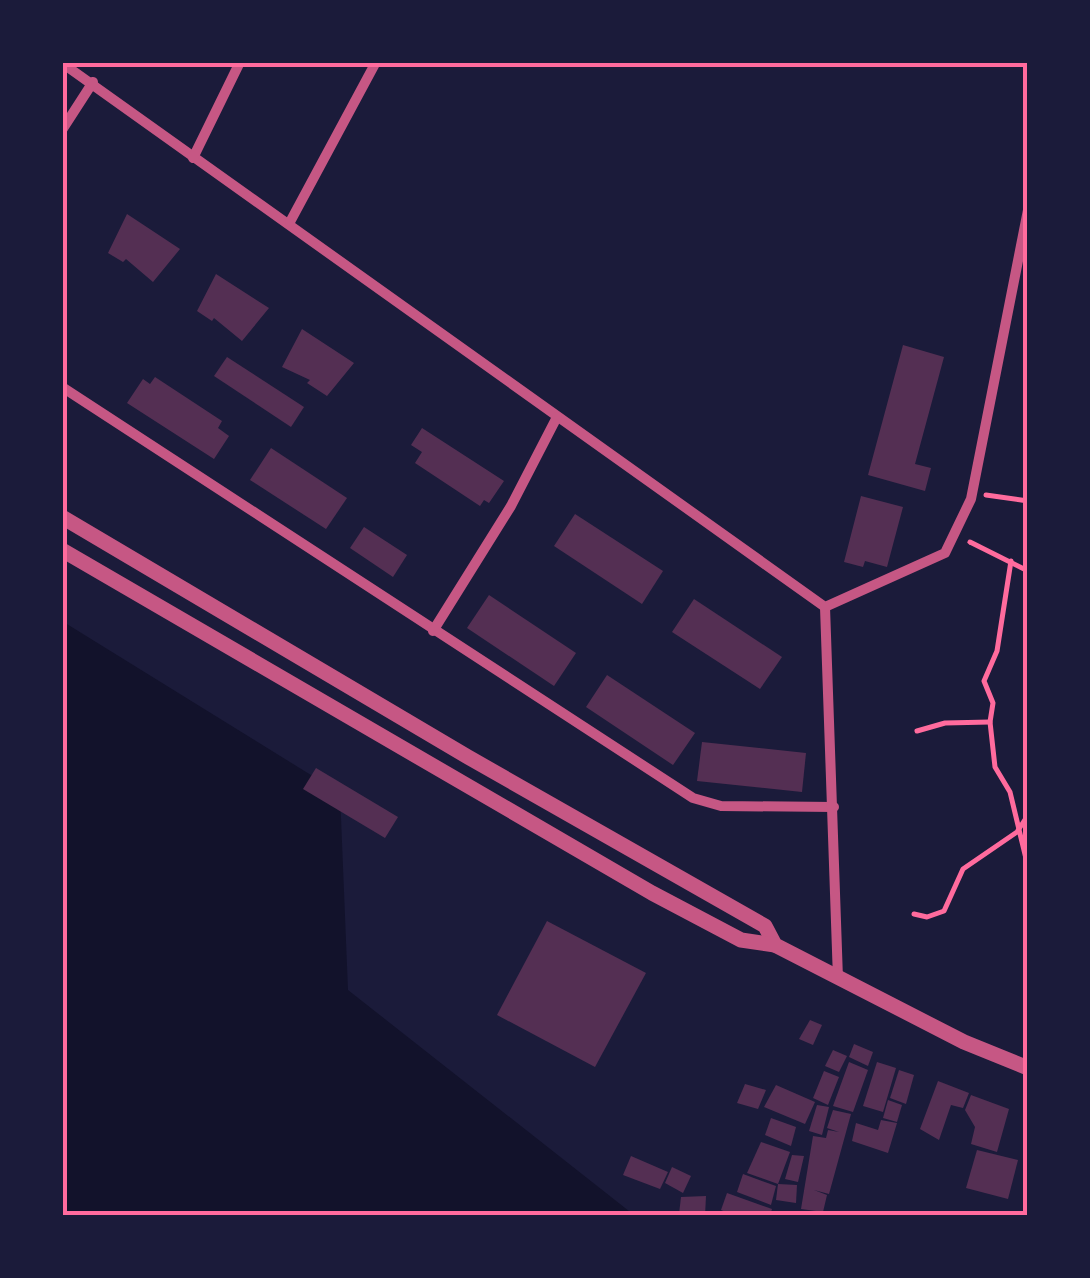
<svg xmlns="http://www.w3.org/2000/svg" width="1090" height="1278" viewBox="0 0 1090 1278" font-family="Rubik,sans-serif">
<style>
.water{fill:#12122b}
.building{fill:#542f53}
.lines{fill:none;stroke-linecap:round;stroke-linejoin:round}
.path{stroke:#ff6b9d;stroke-width:5}
.minor{stroke:#c65784;stroke-width:10}
.tertiary{stroke:#c65784;stroke-width:15}
.neatline{fill:none;stroke:#ff6b9d;stroke-width:4}
</style>
<rect width="100%" height="100%" fill="#1b1b3a"/>
<polygon class="water" points="62,621 340,793 348,990 634,1215 63,1215"/>
<g class="building">
<polygon points="127,214 180,249 153,282 126,259 123,262 108,253"/>
<polygon points="216,274 269,308 242,341 214,318 212,321 197,311"/>
<polygon points="302,329 354,363 327,396 307,383 310,380 282,367"/>
<polygon points="903,345 944,357 915,464 931,468 925,491 868,475"/>
<polygon points="227,357 304,407 291,427 214,376"/>
<polygon points="155,377 222,421 218,428 229,436 214,459 127,403 143,379 150,384"/>
<polygon points="422,428 504,481 489,503 484,500 480,506 415,463 422,452 411,445"/>
<polygon points="271,448 347,498 326,529 250,480"/>
<polygon points="861,496 903,507 887,567 865,561 863,567 844,562"/>
<polygon points="575,514 663,571 642,604 554,546"/>
<polygon points="364,527 407,555 393,577 350,548"/>
<polygon points="489,595 576,653 554,686 467,628"/>
<polygon points="694,599 782,657 760,689 672,632"/>
<polygon points="607,675 695,733 673,765 586,707"/>
<polygon points="702,742 806,753 802,792 697,781"/>
<polygon points="316,768 398,817 385,838 303,789"/>
<polygon points="547,921 646,973 595,1067 497,1015"/>
<polygon points="810,1020 822,1025 813,1045 799,1039"/>
<polygon points="854,1044 873,1052 868,1066 849,1057"/>
<polygon points="833,1050 847,1056 839,1072 825,1066"/>
<polygon points="849,1062 868,1070 853,1112 833,1106"/>
<polygon points="877,1062 896,1068 883,1112 863,1106"/>
<polygon points="899,1070 914,1075 906,1104 890,1098"/>
<polygon points="824,1071 839,1077 828,1105 813,1098"/>
<polygon points="938,1081 969,1093 963,1108 951,1105 939,1140 920,1129"/>
<polygon points="745,1084 766,1090 758,1109 737,1103"/>
<polygon points="776,1085 815,1102 805,1124 764,1107"/>
<polygon points="971,1095 1009,1109 997,1152 971,1144 975,1127 965,1110"/>
<polygon points="888,1100 902,1105 897,1122 883,1118"/>
<polygon points="817,1105 829,1107 822,1135 809,1131"/>
<polygon points="833,1110 851,1114 829,1194 814,1190 827,1195 823,1212 801,1209 813,1136 826,1138 828,1130 839,1132 827,1128"/>
<polygon points="771,1118 796,1127 791,1146 765,1135"/>
<polygon points="881,1120 897,1123 888,1153 852,1141 856,1123 878,1130"/>
<polygon points="761,1142 790,1152 778,1184 747,1173"/>
<polygon points="977,1150 1018,1160 1008,1199 966,1188"/>
<polygon points="792,1155 804,1156 798,1182 785,1179"/>
<polygon points="631,1156 668,1172 660,1189 623,1175"/>
<polygon points="672,1167 691,1176 683,1193 665,1183"/>
<polygon points="743,1174 776,1186 771,1205 737,1192"/>
<polygon points="778,1184 797,1185 796,1203 776,1200"/>
<polygon points="727,1193 772,1209 770,1216 735,1216 721,1210"/>
<polygon points="706,1196 705,1216 679,1214 681,1197"/>
</g>
<g class="lines">
<g class="path">
<polyline points="986,495 1028,501"/>
<polyline points="970,542 1028,571"/>
<polyline points="1011,561 997,651 984,681 993,703 990,722 995,767 1010,792 1028,867"/>
<polyline points="917,731 945,723 990,722"/>
<polyline points="914,914 927,917 944,911 963,869 1017,832 1028,815"/>
</g>
<g class="minor">
<polyline points="62,63 825,607 945,553 971,499 1028,210"/>
<polyline points="62,130 93,82"/>
<polyline points="193,158 240,62"/>
<polyline points="290,222 376,62"/>
<polyline points="62,387 693,798 721,806 834,807"/>
<polyline points="825,607 838,979"/>
<polyline points="433,631 511,506 557,417"/>
</g>
<g class="tertiary">
<polyline points="62,517 468,757 765,926 775,945 964,1042 1028,1068"/>
<polyline points="62,550 652,893 741,940 775,945"/>
</g>
</g>
<rect width="1090" height="1278" fill="none" stroke="#1b1b3a" stroke-width="130"/>
<rect x="65" y="65" width="960" height="1148" class="neatline"/>
</svg>
